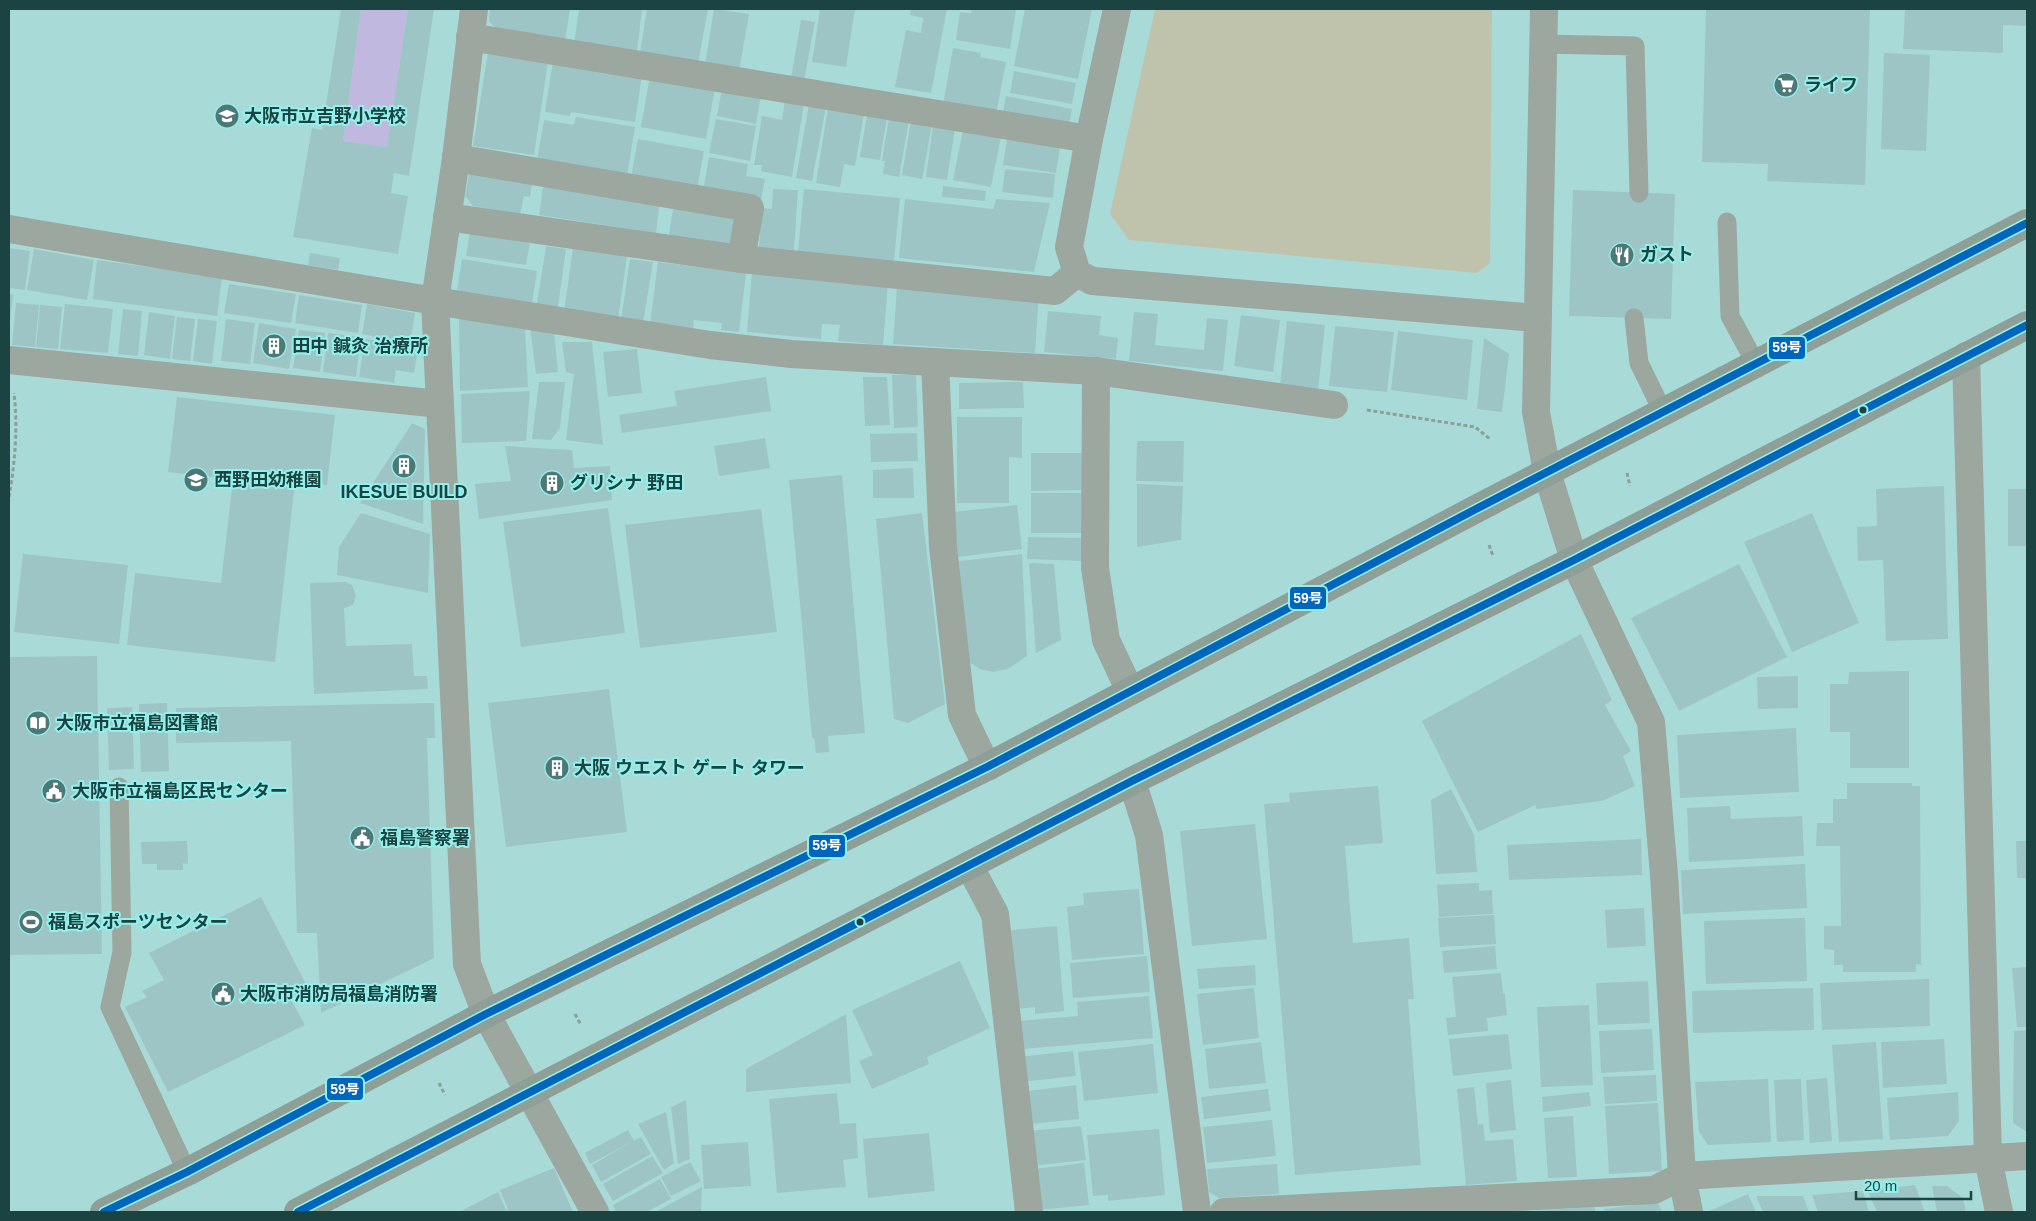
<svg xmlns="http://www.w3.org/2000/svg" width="2036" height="1221" viewBox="0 0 2036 1221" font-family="Helvetica,'Noto Sans JP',sans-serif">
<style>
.green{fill:#bfc3ac}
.water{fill:#c0b8df}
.building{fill:#9ec5c6}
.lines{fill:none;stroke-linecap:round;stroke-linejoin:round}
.path{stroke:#8c9f98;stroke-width:3;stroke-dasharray:4 2.5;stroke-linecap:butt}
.service{stroke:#9ba79f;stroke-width:19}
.minor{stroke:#9ba79f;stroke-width:28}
.tertiary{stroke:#9ba79f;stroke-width:28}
.primary{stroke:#8d9f96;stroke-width:28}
.bus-1-casing{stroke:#92f1ec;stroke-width:11}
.bus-1{stroke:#0065bd;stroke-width:8}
.bus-dot{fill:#1b4341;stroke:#92f1ec;stroke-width:2}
.labels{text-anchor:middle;stroke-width:4;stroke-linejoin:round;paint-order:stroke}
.poi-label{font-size:18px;font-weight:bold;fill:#1b4341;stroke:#92f1ec;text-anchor:start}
.line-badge{stroke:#92f1ec;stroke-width:2}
.badge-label{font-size:14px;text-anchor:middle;font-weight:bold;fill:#fff}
</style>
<rect width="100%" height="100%" fill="#a8dbd8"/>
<polygon class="green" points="1155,9 1492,9 1490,263 1477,273 1129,240 1110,214"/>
<polygon class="water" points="361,9 408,9 387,147 343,141"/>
<g class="building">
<polygon points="341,9 361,9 343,141 387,147 408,9 434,9 409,176 394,173 391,193 408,196 398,254 293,237 312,128 322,130"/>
<polygon points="490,9 570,9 565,41 498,31 489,21"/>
<polygon points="579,9 642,9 637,52 574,44"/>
<polygon points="647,9 708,9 698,64 640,53"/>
<polygon points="714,9 749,14 739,71 705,65"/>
<polygon points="820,9 855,9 846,67 812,62"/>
<polygon points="911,9 947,9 931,93 895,87 906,30 921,33 923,18 910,15"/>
<polygon points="972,9 1016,9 1010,49 956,40 960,12 971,13"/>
<polygon points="1025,9 1092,9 1078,79 1014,66"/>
<polygon points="1706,9 1870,9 1865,185 1767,181 1768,164 1702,162"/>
<polygon points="1905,9 2027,9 2027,26 2003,25 2003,53 1903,49"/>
<polygon points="801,20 815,22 804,80 791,78"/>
<polygon points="953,48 981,53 980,57 1006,62 996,115 943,105"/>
<polygon points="488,52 548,62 534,155 473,146"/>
<polygon points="1884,53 1930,55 1926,151 1881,149"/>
<polygon points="553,61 642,75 635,122 571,112 570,116 545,112"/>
<polygon points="1014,71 1076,83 1072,104 1010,93"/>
<polygon points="650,76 715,88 706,139 641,127"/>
<polygon points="722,88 761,96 756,124 717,116"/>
<polygon points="1006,96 1072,109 1068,130 1002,117"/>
<polygon points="785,100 804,104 792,177 761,171 762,165 754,165 762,116 782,120"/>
<polygon points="809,104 826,107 812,181 796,178"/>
<polygon points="828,107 864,113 855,166 844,164 840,187 816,183"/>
<polygon points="867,115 887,118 880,160 860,157"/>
<polygon points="576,117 635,127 627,176 537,161 544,120 574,125"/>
<polygon points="889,117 909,121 899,177 883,174 885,161 882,161"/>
<polygon points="716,119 756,126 750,161 709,153"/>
<polygon points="911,120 932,124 922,179 902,175"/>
<polygon points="933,125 955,128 947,180 926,177"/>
<polygon points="963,130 1001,137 991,187 953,180"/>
<polygon points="638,139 704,151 697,190 631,178"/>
<polygon points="1007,139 1060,147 1056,173 1003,165"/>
<polygon points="709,157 748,164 746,176 765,179 761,201 703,191"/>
<polygon points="470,168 533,178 530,197 524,196 520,214 473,206 465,196"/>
<polygon points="1005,169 1055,174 1053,198 1002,192"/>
<polygon points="544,181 660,200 656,233 539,215"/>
<polygon points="943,186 986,191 985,201 942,197"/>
<polygon points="773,189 798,190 794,250 759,247 762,208 772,209"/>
<polygon points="804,189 900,198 894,261 798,252"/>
<polygon points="1573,190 1675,194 1671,319 1569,316"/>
<polygon points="905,199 993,209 996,199 1050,203 1034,272 899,258"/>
<polygon points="674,202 743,213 738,246 669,235"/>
<polygon points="470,232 530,242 526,265 466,256"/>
<polygon points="546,246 566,249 558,307 537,304"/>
<polygon points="9,248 30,251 25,290 9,288"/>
<polygon points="573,248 627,256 618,320 564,312"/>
<polygon points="34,249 94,260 87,300 27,290"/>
<polygon points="310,253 340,258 338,270 308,265"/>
<polygon points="462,259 537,271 532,303 457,291"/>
<polygon points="630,259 653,262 643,323 621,320"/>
<polygon points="97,260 222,277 217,316 93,299"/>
<polygon points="658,262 746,273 739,332 721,330 722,323 694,320 693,330 650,324"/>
<polygon points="752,272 888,284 883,345 838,341 840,325 822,324 821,339 747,332"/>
<polygon points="229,284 296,294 291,323 224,313"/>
<polygon points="897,286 1039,295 1035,353 893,344"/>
<polygon points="9,294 13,295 10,321 9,321"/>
<polygon points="299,295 362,305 358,333 295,323"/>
<polygon points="16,303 39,305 35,347 12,345"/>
<polygon points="65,304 113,309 108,353 60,349"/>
<polygon points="367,304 415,313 410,343 362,334"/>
<polygon points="40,305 62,307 58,349 36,347"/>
<polygon points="123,309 142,311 138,356 118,354"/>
<polygon points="1048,311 1101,316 1099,335 1118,338 1116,359 1044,352"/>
<polygon points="149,312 175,316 170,359 144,355"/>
<polygon points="1134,312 1158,314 1155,345 1204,350 1207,318 1228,320 1223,371 1129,361"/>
<polygon points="1241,315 1280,320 1273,372 1234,366"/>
<polygon points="459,316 525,327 528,387 460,391"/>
<polygon points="177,317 195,319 190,361 172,359"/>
<polygon points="198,319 217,321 212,364 193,361"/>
<polygon points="226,319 255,323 250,364 221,361"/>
<polygon points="1287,321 1325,325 1318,390 1280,386"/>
<polygon points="259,323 296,329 289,369 253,363"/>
<polygon points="530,326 554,331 558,372 536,374"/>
<polygon points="1335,326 1394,332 1387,392 1329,386"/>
<polygon points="299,330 325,333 320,372 293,368"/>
<polygon points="1398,331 1473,340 1467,400 1391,390"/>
<polygon points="328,333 361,337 356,377 323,372"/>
<polygon points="1484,338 1509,354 1502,412 1477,409"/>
<polygon points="365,339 418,348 414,373 396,370 394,383 359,377"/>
<polygon points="562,342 592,342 603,445 566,440 574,374 566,372"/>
<polygon points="637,349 642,393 608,397 603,352"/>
<polygon points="916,374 918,427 894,428 892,375"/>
<polygon points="766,377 771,411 622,433 619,415 677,406 674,391"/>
<polygon points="863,377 887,377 890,425 865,426"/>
<polygon points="539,382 565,382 560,428 551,440 532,439"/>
<polygon points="1023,382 1024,408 959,409 959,383"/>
<polygon points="530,391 526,441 462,443 461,394"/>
<polygon points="177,397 335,415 327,485 295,482 275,662 127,645 135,573 221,583 233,479 168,472"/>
<polygon points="957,417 1022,417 1022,458 1009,457 1009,503 957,503"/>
<polygon points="412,423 425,429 423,524 360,503"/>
<polygon points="917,433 918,461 871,462 870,434"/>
<polygon points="765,438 770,468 719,476 714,446"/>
<polygon points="1137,441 1184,441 1183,482 1136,481"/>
<polygon points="505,446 572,450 574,468 610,466 612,500 479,519 475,484 511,481"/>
<polygon points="1031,453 1084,453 1084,490 1031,491"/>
<polygon points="913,468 914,498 873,498 873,470"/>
<polygon points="842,475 865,733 828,736 829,752 816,753 814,738 812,738 789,480"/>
<polygon points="1137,484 1183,486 1181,540 1137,547"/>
<polygon points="1944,486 1948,639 1886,641 1883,560 1858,561 1857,527 1877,526 1876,489"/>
<rect x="2008" y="489" width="19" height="57"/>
<rect x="1031" y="493" width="52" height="40"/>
<polygon points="1017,505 1022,549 958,557 953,512"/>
<polygon points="608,508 625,633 521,647 503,522"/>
<polygon points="761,509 777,632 640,648 625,525"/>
<polygon points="361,513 430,534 428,593 337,575 339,547"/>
<polygon points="922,513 945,704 908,723 894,719 876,519"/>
<polygon points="1812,513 1859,623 1792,652 1744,542"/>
<polygon points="1028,537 1085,538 1084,561 1027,559"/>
<polygon points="23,554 128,565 119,644 14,632"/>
<polygon points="1022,554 1027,656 1008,669 993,672 980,669 964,659 959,561"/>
<polygon points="1029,563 1054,564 1061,640 1036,653"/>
<polygon points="1739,564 1787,657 1679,711 1631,618"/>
<polygon points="345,582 352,585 356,595 353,605 344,608 346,646 412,644 414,676 427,676 428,689 314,694 310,583"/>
<polygon points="1581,634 1612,700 1605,705 1631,751 1623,756 1635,786 1602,801 1537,809 1535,805 1478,832 1422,721"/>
<polygon points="97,656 102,954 9,955 9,657"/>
<polygon points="1909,671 1909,768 1850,768 1850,732 1830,732 1830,684 1848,684 1849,672"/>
<polygon points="1798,676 1798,708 1758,709 1757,677"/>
<polygon points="609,689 627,832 506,847 488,703"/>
<polygon points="167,703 169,771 141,772 139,704"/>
<polygon points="434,703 435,738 427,738 434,958 321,1013 317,933 297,933 291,741 176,743 176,708"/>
<polygon points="132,707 134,769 109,770 107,708"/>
<polygon points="1796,728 1799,792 1680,798 1677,735"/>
<polygon points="1847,783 1912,783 1912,786 1920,786 1921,965 1916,964 1916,972 1843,972 1843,965 1834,965 1834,950 1824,949 1824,926 1841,926 1840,846 1816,846 1817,823 1833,823 1833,799 1847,799"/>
<polygon points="1378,786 1383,843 1345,846 1353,943 1409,938 1414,999 1408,999 1421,1165 1295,1175 1264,804 1290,802 1289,793"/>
<polygon points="1451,789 1474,835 1477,872 1436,874 1431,800"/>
<polygon points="1730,806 1731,819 1802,816 1804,856 1689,862 1687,808"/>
<polygon points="1255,824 1267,939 1192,946 1180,831"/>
<polygon points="1641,839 1642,875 1509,880 1507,845"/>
<polygon points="187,841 188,864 183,863 183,870 157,870 157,864 142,864 141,842"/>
<polygon points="2016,841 2027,841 2027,878 2017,878"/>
<polygon points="1805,864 1807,908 1683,914 1681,870"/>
<polygon points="1479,883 1479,891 1492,890 1493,914 1439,917 1437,885"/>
<polygon points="1139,889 1144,954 1072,960 1067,907 1084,905 1083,893"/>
<polygon points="261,897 309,990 291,1000 305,1025 168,1092 125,1007 147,997 142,991 164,980 149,953"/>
<polygon points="1644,908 1646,946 1607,948 1605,910"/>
<polygon points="1494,915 1496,944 1440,947 1438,918"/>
<polygon points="1805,918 1807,981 1706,984 1704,921"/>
<polygon points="1057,926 1064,1011 1035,1014 1035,1007 1018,1009 1011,930"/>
<polygon points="1495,946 1497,969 1444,973 1442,951"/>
<polygon points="1147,956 1150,992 1073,998 1070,963"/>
<polygon points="960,961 990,1028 927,1057 929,1064 872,1089 859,1061 873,1055 852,1010"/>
<polygon points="1255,965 1256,985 1199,989 1197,969"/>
<polygon points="2027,967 2027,1027 2017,1027 2012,968"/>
<polygon points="1501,973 1503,994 1505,994 1507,1015 1487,1018 1488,1031 1448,1035 1446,1018 1456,1017 1452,977"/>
<polygon points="1929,979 1930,1026 1822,1030 1820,983"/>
<polygon points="1648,981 1650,1023 1598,1025 1596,983"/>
<polygon points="1254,988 1259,1038 1203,1045 1197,994"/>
<polygon points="1813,988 1814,1030 1693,1033 1692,991"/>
<polygon points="1149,996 1153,1038 1022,1049 1019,1021 1078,1016 1077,1002"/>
<polygon points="1589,1005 1593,1085 1541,1087 1537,1007"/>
<polygon points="846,1014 851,1083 746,1092 746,1069"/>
<polygon points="1652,1029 1654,1070 1601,1073 1599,1031"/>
<polygon points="2027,1030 2027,1132 2013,1123 2014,1031"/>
<polygon points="1508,1034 1512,1069 1453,1076 1449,1039"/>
<polygon points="1944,1039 1947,1084 1883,1088 1881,1042"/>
<polygon points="1261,1042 1266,1083 1209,1089 1205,1049"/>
<polygon points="1876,1042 1883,1139 1839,1142 1832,1045"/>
<polygon points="1153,1044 1158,1093 1084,1101 1078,1052"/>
<polygon points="1073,1051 1076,1076 1021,1082 1019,1057"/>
<polygon points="1656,1075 1657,1101 1605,1104 1603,1077"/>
<polygon points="1827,1078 1832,1141 1810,1143 1806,1080"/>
<polygon points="1768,1079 1771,1142 1708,1145 1699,1132 1695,1082"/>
<polygon points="1801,1079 1804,1140 1777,1142 1774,1080"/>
<polygon points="1511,1080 1516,1130 1490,1133 1486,1083"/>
<polygon points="1076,1085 1079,1119 1031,1124 1028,1091"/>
<polygon points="1474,1087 1478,1125 1483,1124 1485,1141 1513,1139 1517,1181 1466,1185 1457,1089"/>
<polygon points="1268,1089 1271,1111 1204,1119 1201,1097"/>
<polygon points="1589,1092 1591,1106 1543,1112 1542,1097"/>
<polygon points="1958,1092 1959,1121 1948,1136 1890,1140 1887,1098"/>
<polygon points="837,1093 840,1124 856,1123 858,1158 843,1160 846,1187 777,1193 769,1099"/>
<polygon points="686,1100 690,1159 678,1164 671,1107"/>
<polygon points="1658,1103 1662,1171 1609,1174 1605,1106"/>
<polygon points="666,1112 674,1163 664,1170 638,1124"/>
<polygon points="1573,1116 1577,1177 1548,1178 1544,1118"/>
<polygon points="1272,1120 1276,1156 1207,1163 1203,1127"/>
<polygon points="1081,1126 1086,1160 1032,1166 1028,1131"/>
<polygon points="1159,1129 1165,1195 1108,1201 1108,1195 1093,1196 1087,1135"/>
<polygon points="628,1130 634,1141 641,1137 651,1154 601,1182 592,1165 631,1142 590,1164 585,1153"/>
<polygon points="929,1133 935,1191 868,1198 863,1139"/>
<polygon points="748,1142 751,1186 704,1189 701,1145"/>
<polygon points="652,1156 663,1173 613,1201 603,1184"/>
<polygon points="690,1162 701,1181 671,1196 661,1177"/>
<polygon points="1084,1163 1089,1205 1039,1210 1034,1169"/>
<polygon points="1277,1164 1279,1194 1219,1198 1209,1192 1207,1169"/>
<polygon points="554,1168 573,1212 509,1212 500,1190"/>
<polygon points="660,1179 671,1199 647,1212 616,1212 613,1205"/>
<polygon points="1915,1185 1925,1212 1877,1212 1868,1191"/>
<polygon points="1932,1186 1947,1186 1963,1198 1966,1212 1937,1212"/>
<polygon points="702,1187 701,1212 655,1212"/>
<polygon points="1863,1191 1869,1212 1818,1212 1812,1195"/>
<polygon points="498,1192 507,1212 459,1212"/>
<polygon points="1748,1194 1756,1212 1707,1212"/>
<polygon points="1756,1196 1803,1196 1809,1212 1763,1212"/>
<polygon points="1658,1202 1662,1212 1605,1212 1604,1209"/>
<polygon points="1594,1207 1596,1212 1533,1212 1532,1211"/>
</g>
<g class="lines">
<g class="path">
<polyline points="1367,410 1475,427 1490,439"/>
<polyline points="1627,473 1630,486"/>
<path d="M9,497C15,463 18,428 14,393"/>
<polyline points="1489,545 1493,556"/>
<polyline points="575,1014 581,1025"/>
<polyline points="439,1083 445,1095"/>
</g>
<g class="service">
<polyline points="1543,44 1635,46 1639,193"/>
<polyline points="1727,222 1730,316 1756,364"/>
<polyline points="1634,318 1639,363 1663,412"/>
<polyline points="119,787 122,952 110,1007 187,1172"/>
</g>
<g class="minor">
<polyline points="474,9 456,158 435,301 467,964 486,1014 595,1212"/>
<polyline points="470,37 1089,139"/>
<polyline points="456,158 750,208 741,259"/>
<polyline points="447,217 741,259 1055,291 1077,273"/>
<polyline points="9,229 435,301 710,345 791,354 1096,371 1334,405"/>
<polyline points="1966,356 1988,1158 1999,1212"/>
<polyline points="9,360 440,404"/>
<polyline points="935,362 943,547 962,715 987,767"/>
<polyline points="1096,371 1095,568 1106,640 1130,691"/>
<polyline points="1574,560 1651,722 1664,875 1682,1176 1689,1212"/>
<polyline points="1132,781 1149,835 1197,1212"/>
<polyline points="969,865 995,914 1029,1212"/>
<polyline points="1224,1212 1654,1190 1682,1176 2027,1156"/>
</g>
<g class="tertiary">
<polyline points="1117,9 1089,139 1069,247 1077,273 1092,281 1537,318"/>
<polyline points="1544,9 1536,412 1547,472 1574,560"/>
</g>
<g class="primary">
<polyline points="104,1212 187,1172 486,1014 987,767 1476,509 2027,223"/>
<polyline points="298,1212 1132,781 1574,560 2027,325"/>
</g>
<defs>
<g id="bus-1">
<polyline points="104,1212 187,1172 486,1014 987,767 1476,509 2027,223"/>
<polyline points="298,1212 1132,781 1574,560 2027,325"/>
</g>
</defs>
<use href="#bus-1" class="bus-1-casing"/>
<use href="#bus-1" class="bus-1"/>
</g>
<defs>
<symbol id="supermarket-disc" viewBox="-11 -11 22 22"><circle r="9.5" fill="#4c7876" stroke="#92f1ec"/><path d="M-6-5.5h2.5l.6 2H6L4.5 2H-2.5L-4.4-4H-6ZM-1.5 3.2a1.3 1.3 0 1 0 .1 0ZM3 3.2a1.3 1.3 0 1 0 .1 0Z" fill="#fff"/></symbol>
<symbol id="school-disc" viewBox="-11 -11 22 22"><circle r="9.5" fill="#4c7876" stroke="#92f1ec"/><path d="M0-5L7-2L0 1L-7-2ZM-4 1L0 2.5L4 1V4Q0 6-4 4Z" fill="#fff"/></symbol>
<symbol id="restaurant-disc" viewBox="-11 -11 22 22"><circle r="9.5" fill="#4c7876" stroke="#92f1ec"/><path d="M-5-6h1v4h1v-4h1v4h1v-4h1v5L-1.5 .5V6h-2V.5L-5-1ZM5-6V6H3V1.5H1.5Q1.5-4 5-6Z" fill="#fff"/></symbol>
<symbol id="building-disc" viewBox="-11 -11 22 22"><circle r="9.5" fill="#4c7876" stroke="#92f1ec"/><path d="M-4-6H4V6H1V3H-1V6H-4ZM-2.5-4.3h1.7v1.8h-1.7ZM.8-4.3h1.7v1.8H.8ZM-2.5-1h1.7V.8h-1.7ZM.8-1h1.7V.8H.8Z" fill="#fff"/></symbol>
<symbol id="library-disc" viewBox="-11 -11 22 22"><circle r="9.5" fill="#4c7876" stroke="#92f1ec"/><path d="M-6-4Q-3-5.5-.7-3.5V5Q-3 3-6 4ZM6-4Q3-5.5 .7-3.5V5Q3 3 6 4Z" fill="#fff"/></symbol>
<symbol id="civic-disc" viewBox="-11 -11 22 22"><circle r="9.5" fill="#4c7876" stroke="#92f1ec"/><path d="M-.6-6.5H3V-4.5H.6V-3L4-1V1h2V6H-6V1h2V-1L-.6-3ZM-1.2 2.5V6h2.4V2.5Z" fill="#fff"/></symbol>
<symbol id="stadium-disc" viewBox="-11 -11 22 22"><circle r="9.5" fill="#4c7876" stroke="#92f1ec"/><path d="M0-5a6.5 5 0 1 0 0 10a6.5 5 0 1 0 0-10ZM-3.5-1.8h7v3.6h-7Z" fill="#fff"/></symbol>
</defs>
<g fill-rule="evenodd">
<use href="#supermarket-disc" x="1772" y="71" width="28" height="28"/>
<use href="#school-disc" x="213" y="102" width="28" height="28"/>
<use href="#restaurant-disc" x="1608" y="241" width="28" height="28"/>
<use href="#building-disc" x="260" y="332" width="28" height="28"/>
<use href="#building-disc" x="390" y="452" width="28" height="28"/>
<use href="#school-disc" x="182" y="466" width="28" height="28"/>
<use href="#building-disc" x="538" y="469" width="28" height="28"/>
<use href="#library-disc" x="24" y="709" width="28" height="28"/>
<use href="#building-disc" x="543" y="754" width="28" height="28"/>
<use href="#civic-disc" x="40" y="777" width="28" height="28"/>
<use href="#civic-disc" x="348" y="824" width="28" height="28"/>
<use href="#stadium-disc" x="17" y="908" width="28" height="28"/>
<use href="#civic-disc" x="209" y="980" width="28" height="28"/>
</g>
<g class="bus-dot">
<circle cx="1863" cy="410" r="4.5"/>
<circle cx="860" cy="922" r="4.5"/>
</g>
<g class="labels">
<g class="poi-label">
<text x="1804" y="91">ライフ</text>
<text x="244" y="122">大阪市立吉野小学校</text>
<text x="1640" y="261">ガスト</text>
<text x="292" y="352">田中 鍼灸 治療所</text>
<text x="214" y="486">西野田幼稚園</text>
<text x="570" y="489">グリシナ 野田</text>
<text x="404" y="498" text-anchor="middle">IKESUE BUILD</text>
<text x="56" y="729">大阪市立福島図書館</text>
<text x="574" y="774">大阪 ウエスト ゲート タワー</text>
<text x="72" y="797">大阪市立福島区民センター</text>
<text x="380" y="844">福島警察署</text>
<text x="48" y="928">福島スポーツセンター</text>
<text x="240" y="1000">大阪市消防局福島消防署</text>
</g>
</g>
<g class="line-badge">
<rect x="1768" y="336" width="38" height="24" rx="5" fill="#0065bd"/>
<rect x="1289" y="586" width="38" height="24" rx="5" fill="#0065bd"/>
<rect x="808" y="834" width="38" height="24" rx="5" fill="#0065bd"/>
<rect x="326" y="1077" width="38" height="24" rx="5" fill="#0065bd"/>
</g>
<g class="badge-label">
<text x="1787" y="352">59号</text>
<text x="1308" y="603">59号</text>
<text x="827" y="850">59号</text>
<text x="345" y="1094">59号</text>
</g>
<rect width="2036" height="1221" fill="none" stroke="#1b4341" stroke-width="20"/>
<path d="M1856 1191v8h115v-8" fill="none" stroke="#1b4341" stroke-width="2.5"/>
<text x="1864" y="1191" font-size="15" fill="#1b4341" stroke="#92f1ec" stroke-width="4" paint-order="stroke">20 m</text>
</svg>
